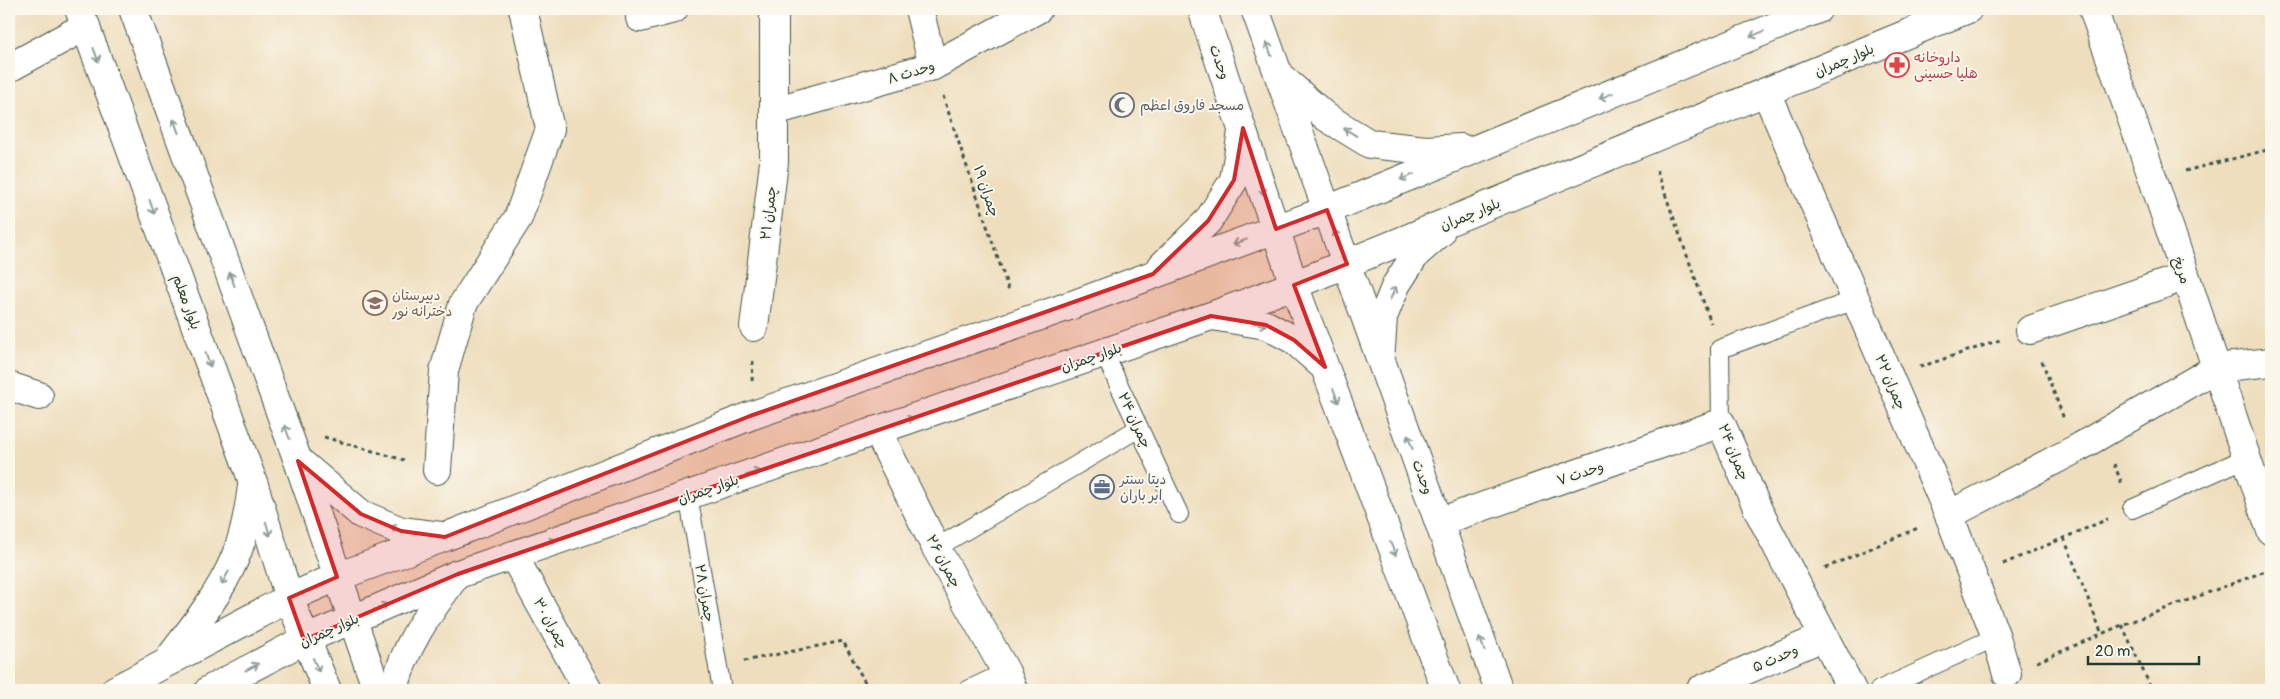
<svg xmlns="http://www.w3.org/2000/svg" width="2280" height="699" viewBox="0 0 2280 699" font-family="Pangolin,'Playpen Sans Arabic',sans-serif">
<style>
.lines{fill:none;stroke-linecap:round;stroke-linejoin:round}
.lane-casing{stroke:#3e5549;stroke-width:20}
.street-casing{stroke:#3e5549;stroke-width:30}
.secondary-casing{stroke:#3e5549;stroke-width:30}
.path{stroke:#3e5549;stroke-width:3;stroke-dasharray:4 4;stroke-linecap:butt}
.lane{stroke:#fff;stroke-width:18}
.street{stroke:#fff;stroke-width:28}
.secondary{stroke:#fff;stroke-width:28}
.oneway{stroke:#8f9e9a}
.marked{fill:#d62828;fill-opacity:0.2;stroke:#d62828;stroke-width:4;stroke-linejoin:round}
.labels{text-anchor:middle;stroke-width:4;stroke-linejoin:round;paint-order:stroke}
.health-label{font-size:14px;fill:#be3a42;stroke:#fbf7ec;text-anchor:start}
.street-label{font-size:14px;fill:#1f3d34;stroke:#fbf7ec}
.worship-label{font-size:14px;fill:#5b616d;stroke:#fbf7ec;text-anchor:start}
.education-label{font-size:14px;fill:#785e54;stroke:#fbf7ec;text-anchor:start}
.service-label{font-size:14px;fill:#4e5e75;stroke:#fbf7ec;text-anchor:start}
</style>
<rect width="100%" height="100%" fill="#fbf7ec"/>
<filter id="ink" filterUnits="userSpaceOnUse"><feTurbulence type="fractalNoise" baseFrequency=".02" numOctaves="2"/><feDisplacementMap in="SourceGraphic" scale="10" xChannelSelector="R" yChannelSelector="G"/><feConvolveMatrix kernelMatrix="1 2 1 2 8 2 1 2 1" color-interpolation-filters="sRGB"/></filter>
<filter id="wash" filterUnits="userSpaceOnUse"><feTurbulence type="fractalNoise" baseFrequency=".0096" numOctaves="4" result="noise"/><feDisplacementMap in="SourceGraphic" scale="20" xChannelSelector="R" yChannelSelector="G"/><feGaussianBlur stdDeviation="1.12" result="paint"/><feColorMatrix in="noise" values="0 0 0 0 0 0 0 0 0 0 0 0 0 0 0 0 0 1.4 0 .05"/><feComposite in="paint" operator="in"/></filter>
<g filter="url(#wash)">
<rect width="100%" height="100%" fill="#eedebd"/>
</g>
<g filter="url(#ink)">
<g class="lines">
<defs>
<g id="lane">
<polyline points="1104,353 1179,514"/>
<polyline points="1721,423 1720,349 1855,300"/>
<polyline points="688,495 722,690"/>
<polyline points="2132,509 2246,458"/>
<polyline points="936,548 1139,428"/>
<polyline points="968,690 1006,672"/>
<polyline points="1879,690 1996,637"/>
</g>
<g id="street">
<polyline points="919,9 933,66"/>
<polyline points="2093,9 2153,179 2271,531"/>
<polyline points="640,18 674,9"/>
<polyline points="1766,92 1949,515 1996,637 2007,674"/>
<polyline points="774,111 933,66 1038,9"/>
<polyline points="754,327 774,162 774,9"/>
<polyline points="2030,330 2184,277"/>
<polyline points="9,386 39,396"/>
<polyline points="877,430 936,548 1006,672 1013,690"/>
<polyline points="437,470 444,371 463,304 518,218 550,129 523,9"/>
<polyline points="1949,515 2076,449 2216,368 2271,362"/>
<polyline points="1439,522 1721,423 1759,512 1852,690"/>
<polyline points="513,555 588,690"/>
<polyline points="1700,690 1823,637"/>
</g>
<g id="secondary">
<polyline points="79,9 253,482 289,598 327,690"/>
<polyline points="133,9 298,461 377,690"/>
<polyline points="1202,9 1294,285 1446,690"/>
<polyline points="1255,9 1499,690"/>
<polyline points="9,68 86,26"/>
<polyline points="1282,78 1326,117 1370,144 1426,150 1461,148"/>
<polyline points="1162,266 1208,221 1234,180 1242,132"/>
<polyline points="1212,316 1266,325 1294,340 1321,364"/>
<polyline points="1381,348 1383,317 1396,285 1416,254 1440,233"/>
<polyline points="300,462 361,514 401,531 441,536"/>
<path d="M171,656C194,626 219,595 234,560C244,538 249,510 252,486"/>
<polyline points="115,690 289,598 337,577 445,537 750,416 1072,305 1327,210 1818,9"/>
<polyline points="209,690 304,640 458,574 1211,316 1294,285 1968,9"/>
<path d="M394,690C404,645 430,611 457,574"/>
</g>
</defs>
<use href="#lane" class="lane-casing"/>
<use href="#street" class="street-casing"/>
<use href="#secondary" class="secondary-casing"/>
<g class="path">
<polyline points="943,96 1009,291"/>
<polyline points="1657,171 1711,323"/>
<polyline points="2185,171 2271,149"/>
<polyline points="2042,361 2064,419"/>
<polyline points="1920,367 2000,340"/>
<polyline points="752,381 753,360"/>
<polyline points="324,437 404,460"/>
<polyline points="2114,464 2122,484"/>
<polyline points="2064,538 2102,634"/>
<polyline points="2003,564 2108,519"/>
<polyline points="1825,568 1918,528"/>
<polyline points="2122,625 2152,690"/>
<polyline points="744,661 843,641 869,690"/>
<polyline points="2037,662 2122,625 2271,569"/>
</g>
<use href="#lane" class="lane"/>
<use href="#street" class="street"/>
<use href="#secondary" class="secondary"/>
</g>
<defs><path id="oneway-shaft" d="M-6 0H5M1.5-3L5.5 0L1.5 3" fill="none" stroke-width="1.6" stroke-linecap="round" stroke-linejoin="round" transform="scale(1.25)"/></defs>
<g class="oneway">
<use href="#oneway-shaft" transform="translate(1757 34) rotate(158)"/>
<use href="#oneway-shaft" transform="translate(1269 49) rotate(-110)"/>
<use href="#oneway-shaft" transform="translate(96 55) rotate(70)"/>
<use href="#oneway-shaft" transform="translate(1606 96) rotate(158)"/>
<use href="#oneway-shaft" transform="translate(176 126) rotate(-110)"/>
<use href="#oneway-shaft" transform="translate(1350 132) rotate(-149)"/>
<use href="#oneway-shaft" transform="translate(1407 177) rotate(158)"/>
<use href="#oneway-shaft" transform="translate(1262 188) rotate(72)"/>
<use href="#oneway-shaft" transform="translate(152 207) rotate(70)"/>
<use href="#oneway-shaft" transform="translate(1337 237) rotate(-111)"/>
<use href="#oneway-shaft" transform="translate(1240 242) rotate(160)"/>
<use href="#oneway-shaft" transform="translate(232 279) rotate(-110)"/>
<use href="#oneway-shaft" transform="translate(1393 293) rotate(-66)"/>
<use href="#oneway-shaft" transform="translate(1259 324) rotate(11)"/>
<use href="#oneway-shaft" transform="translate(208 360) rotate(70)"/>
<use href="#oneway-shaft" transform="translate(1336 396) rotate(69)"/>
<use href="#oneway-shaft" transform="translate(907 420) rotate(-19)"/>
<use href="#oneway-shaft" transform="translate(287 432) rotate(-111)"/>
<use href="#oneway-shaft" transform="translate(1410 442) rotate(-110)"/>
<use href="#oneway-shaft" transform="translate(753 473) rotate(-19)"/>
<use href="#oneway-shaft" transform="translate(268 529) rotate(73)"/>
<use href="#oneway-shaft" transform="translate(397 529) rotate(-161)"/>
<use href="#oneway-shaft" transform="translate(549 542) rotate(-19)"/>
<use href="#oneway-shaft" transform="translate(1393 549) rotate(69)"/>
<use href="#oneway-shaft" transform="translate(225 578) rotate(119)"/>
<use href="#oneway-shaft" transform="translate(381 607) rotate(-23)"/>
<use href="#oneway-shaft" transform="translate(1482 644) rotate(-110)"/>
<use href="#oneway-shaft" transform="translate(316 665) rotate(66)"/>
<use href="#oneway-shaft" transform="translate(252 667) rotate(-28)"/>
</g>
</g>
<path class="marked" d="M1243,128L1276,229L1327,210L1347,264L1294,285L1325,367L1294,340L1266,325L1211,316L458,574L304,640L289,598L337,577L298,461L361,514L401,531L445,537L750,416L1153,274L1208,221L1234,180Z"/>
<defs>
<symbol id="pharmacy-ring" viewBox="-11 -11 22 22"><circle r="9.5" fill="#fbf7ec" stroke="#e0444e" stroke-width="1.5"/><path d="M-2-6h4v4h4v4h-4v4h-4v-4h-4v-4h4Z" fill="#e0444e"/></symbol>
<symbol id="mosque-ring" viewBox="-11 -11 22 22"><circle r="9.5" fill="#fbf7ec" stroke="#6b7280" stroke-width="1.5"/><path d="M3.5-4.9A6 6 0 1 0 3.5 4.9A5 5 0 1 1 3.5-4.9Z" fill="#6b7280"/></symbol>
<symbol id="school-ring" viewBox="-11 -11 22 22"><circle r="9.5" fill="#fbf7ec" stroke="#8d6e63" stroke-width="1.5"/><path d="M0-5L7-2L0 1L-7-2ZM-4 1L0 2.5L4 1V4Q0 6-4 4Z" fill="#8d6e63"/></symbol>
<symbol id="office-ring" viewBox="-11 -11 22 22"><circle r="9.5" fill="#fbf7ec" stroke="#5c6f8a" stroke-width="1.5"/><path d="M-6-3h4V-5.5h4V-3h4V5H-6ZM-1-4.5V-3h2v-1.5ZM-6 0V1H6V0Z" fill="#5c6f8a"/></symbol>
</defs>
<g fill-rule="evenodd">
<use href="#pharmacy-ring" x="1883" y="51" width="28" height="28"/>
<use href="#mosque-ring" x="1108" y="91" width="28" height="28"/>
<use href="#school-ring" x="361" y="289" width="28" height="28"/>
<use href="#office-ring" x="1088" y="473" width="28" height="28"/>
</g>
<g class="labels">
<g class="health-label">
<text x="1914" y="62">داروخانه<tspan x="1914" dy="16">هلیا حسینی</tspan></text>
</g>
<g class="street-label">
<text transform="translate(1844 60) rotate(-23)" y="5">بلوار چمران</text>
<text transform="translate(1220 62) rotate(71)" y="5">وحدت</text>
<text transform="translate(911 72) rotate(-17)" y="5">وحدت ۸</text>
<text transform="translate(987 191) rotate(71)" y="5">چمران ۱۹</text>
<text transform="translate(768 213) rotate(-83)" y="5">چمران ۲۱</text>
<text transform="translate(1470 214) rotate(-22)" y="5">بلوار چمران</text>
<text transform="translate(2182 270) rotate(72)" y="5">مریخ</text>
<text transform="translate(187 302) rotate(70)" y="5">بلوار معلم</text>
<text transform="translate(1091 357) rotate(-19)" y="5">بلوار چمران</text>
<text transform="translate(1891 382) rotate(67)" y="5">چمران ۲۲</text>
<text transform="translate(1135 420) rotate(65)" y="5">چمران ۲۴</text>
<text transform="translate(1734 452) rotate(68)" y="5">چمران ۲۴</text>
<text transform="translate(1580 473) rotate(-19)" y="5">وحدت ۷</text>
<text transform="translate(1423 477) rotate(70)" y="5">وحدت</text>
<text transform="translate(708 489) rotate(-19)" y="5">بلوار چمران</text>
<text transform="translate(944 561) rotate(62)" y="5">چمران ۲۶</text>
<text transform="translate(705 593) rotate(80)" y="5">چمران ۲۸</text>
<text transform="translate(551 623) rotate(61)" y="5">چمران ۳۰</text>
<text transform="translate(329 630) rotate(-24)" y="5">بلوار چمران</text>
<text transform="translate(1775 658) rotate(-24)" y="5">وحدت ۵</text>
</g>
<g class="worship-label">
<text x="1140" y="110">مسجد فاروق اعظم</text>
</g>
<g class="education-label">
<text x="392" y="300">دبیرستان<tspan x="392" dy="16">دخترانه نور</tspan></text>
</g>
<g class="service-label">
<text x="1120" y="484">دیتا سنتر<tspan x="1120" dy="16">ابر باران</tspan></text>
</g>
</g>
<rect width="2280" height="699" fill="none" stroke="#fbf7ec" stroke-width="30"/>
<path d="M2088 656v8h111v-8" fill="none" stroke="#1f3d34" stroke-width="2.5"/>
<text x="2095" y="656" font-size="15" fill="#1f3d34" stroke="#fbf7ec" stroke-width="4" paint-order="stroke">20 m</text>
</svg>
